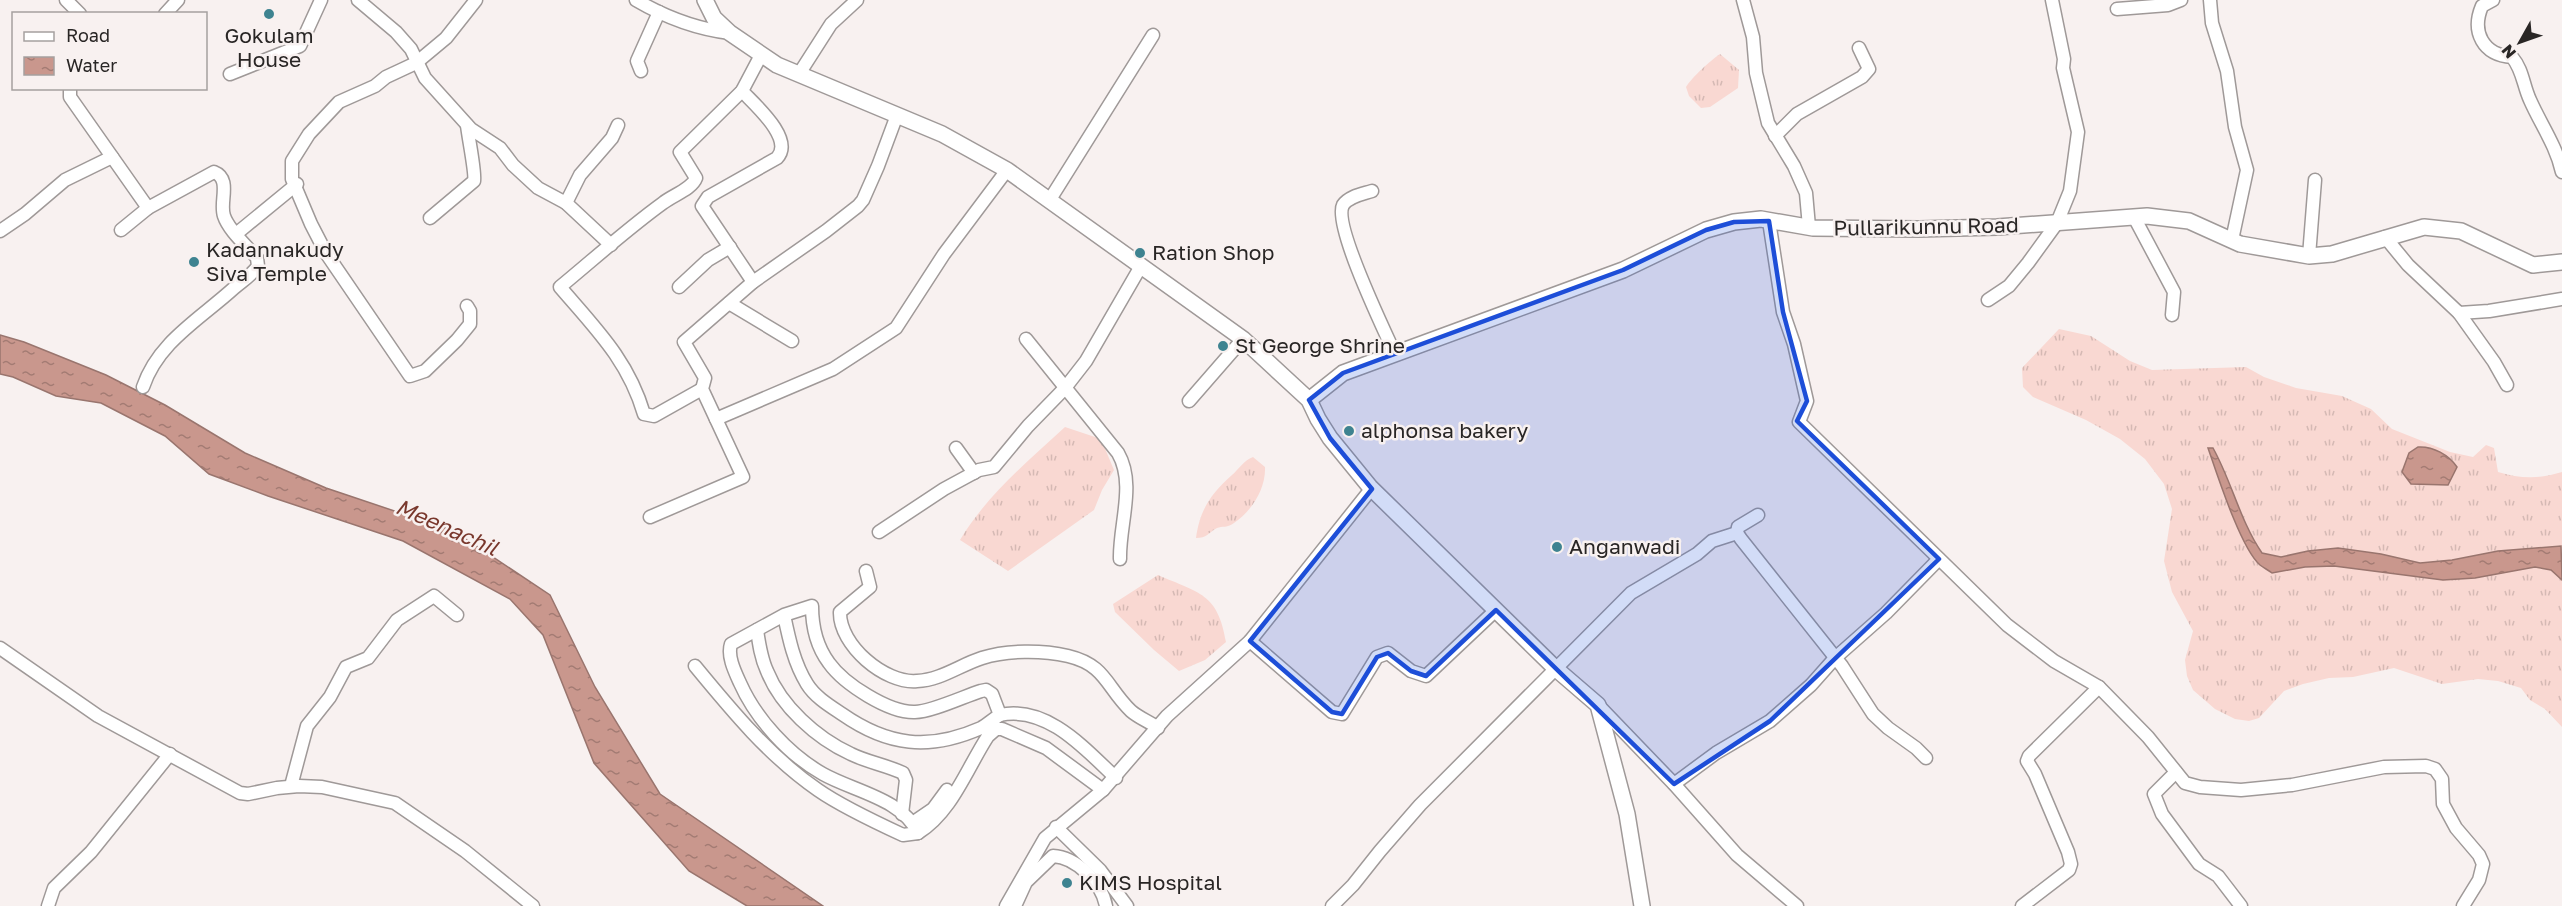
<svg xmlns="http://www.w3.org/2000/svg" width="2562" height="906" viewBox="0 0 2562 906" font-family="'Golos Text',sans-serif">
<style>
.grass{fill:url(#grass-tufts)}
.water{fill:url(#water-ripples);stroke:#99756e;stroke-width:1.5}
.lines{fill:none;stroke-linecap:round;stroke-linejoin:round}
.minor-casing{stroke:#9f9998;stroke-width:15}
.major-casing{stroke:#9f9998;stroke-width:18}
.minor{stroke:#fff;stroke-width:12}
.major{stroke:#fff;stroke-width:15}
.marked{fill:#1d4ed8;fill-opacity:0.2;stroke:#1d4ed8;stroke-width:4.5;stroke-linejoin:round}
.poi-dot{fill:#3e8390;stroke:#f8f1f0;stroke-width:2}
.labels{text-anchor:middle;stroke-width:5;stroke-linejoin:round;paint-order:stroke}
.poi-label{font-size:21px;fill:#292625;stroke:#f8f1f0;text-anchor:start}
.street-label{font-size:21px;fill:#292625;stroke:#f8f1f0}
.water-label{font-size:22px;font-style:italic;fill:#79382d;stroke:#f8f1f0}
</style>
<defs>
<pattern id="grass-tufts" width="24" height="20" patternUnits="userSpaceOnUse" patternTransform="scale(1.5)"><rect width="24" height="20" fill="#f9d8d2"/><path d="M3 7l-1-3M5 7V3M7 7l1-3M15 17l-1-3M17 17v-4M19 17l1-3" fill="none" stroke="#d5b9b4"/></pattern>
<pattern id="water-ripples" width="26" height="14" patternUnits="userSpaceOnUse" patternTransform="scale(1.5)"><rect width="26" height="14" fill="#c9978d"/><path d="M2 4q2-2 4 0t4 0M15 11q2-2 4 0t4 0" fill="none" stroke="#a37b73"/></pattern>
</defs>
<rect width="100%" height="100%" fill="#f8f1f0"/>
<g class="grass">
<path d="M1720,54L1739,70L1738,88L1710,107L1701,108L1689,96L1686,87C1691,78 1711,60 1720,54Z"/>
<path d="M2059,329L2091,336L2130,361L2152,370L2246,367L2264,377L2296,388L2342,396L2371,409L2392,429L2450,452L2473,457L2486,445L2494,448L2498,472C2521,479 2539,479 2562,472V727L2545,709L2530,700L2521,688L2498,681L2478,679L2442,684L2394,668L2353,677L2329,678L2303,684L2284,691L2259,718L2249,721L2235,719L2215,709L2193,690L2187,676L2185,660L2193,631L2172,592L2164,561L2172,509L2164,484L2145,459L2120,439L2086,420L2033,397L2023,387L2022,368Z"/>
<path d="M1065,427L1101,439L1114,470L1102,490L1094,510L1008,571L960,540C987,495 1027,462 1065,427Z"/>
<path d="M1253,457L1265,467C1266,488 1252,511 1234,523C1228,528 1222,526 1217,528C1208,533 1207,538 1196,538C1200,509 1211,494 1232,475C1239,469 1244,460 1253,457Z"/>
<path d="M1158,575C1199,593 1218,593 1226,642L1205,660L1179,671L1154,650L1115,612L1113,604Z"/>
</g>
<g class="water">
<polygon points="0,335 24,342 106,375 165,405 245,453 326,488 454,531 550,595 595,687 660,794 823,906 747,906 689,871 594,763 543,635 510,599 403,541 268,496 209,474 165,436 101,403 56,396 13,377 0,374"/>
<path d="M2418,447C2433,446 2449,455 2457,467L2448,485L2411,484L2402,472L2409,453Z"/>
<path d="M2208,448H2213C2232,482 2240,521 2262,553L2281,557L2308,551L2338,548L2381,554L2420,563L2452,560L2498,551L2561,546L2562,580L2551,570L2535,567L2475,578L2443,580L2334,566L2305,567L2272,573C2268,570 2264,568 2260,565C2241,549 2217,474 2208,448Z"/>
</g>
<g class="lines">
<defs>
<g id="minor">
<polyline points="66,0 80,14"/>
<polyline points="358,0 396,32 411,49 425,78 471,129 500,148 513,165 538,188 566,203 580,175 612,138 618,125"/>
<path d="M636,0C665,17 697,29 730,33"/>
<polyline points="1743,0 1753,37 1756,73 1768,123 1794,166 1806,193 1809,227"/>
<polyline points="2210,0 2212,23 2227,71 2235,127 2247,170 2232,240"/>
<path d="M2493,0L2482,6C2471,32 2483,55 2512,57C2523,70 2523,85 2530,100C2541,125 2556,145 2562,172"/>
<polyline points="2117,9 2168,5 2181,0"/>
<polyline points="165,14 178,0"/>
<polyline points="641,71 637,61 659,12"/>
<polyline points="230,74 300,46 321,0"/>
<polyline points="799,74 831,24 857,0"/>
<polyline points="70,88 70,97 148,208"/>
<path d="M742,91C754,104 795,139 777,158L708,197L702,206L753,282"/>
<polyline points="1775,136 1797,114 1862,77 1869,69 1859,48"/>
<path d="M1372,191C1363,194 1349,196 1343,205C1333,224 1384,330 1395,354"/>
<polyline points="1049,201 1153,35"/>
<polyline points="566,203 611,245"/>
<polyline points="2134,217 2174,292 2172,315"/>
<path d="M430,218L474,181C476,174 468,136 467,125"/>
<polyline points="1769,221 1783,312 1794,344 1807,401 1799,422 2007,625 2054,661 2099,687 2148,737 2185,783 2200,787 2241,790 2292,785 2384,767 2426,766 2435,769 2442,779 2443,804 2456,828 2479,855 2483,864 2479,880 2463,906"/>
<path d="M121,230L148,208L214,172C232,179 219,202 224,216C229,231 247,246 257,258L258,266C252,275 242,281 234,288C200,319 158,342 143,387"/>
<polyline points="0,231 25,214 65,180 112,157"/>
<polyline points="236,234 297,184"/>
<polyline points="2385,237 2408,265 2459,313 2489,311 2562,299"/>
<polyline points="2309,256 2315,180"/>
<polyline points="679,287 708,260 730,247"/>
<polyline points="1988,300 2009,286 2028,263 2057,223 2070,191 2078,132 2063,68 2064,59 2052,0"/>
<polyline points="729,303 792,341"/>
<polyline points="467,306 470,311 470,324 457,340 425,371 410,376 326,253 311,224 292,179 292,161 309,134 339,102 375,86 386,77 416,63 446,38 476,0"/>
<polyline points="2459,313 2494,362 2507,385"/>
<path d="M1026,339L1118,453C1136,484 1119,525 1120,559"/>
<path d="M702,389L654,416L644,414C628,360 596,329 560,287C594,259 627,229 663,203C673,195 692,189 696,178L680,152L742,91L761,55"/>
<polyline points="1189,401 1243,339"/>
<polyline points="716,419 833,369 896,328 944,254 1007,170"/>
<polyline points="956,448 974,473"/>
<polyline points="1758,515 1738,527 1737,533 1741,539 1842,666 1873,714 1888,728 1916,748 1926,758"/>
<polyline points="650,517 743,477 702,389 705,378 684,342 753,282 826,231 858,206 863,200 878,166 897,115"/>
<polyline points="879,532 944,489 979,470 994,467 1028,426 1065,388 1086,361 1141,266"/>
<path d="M866,571L870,587L840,612C839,645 885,684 917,681C941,680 960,665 982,658C1007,650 1042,650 1068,656C1106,665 1106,687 1131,711C1139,718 1150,722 1158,728"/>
<path d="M784,615C789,639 794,663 807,684C815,697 830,706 842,714C888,746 929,751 981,728C987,725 993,719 1000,715L992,694L986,690L981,691C965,696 931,712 915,712C889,713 844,684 829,663C817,647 812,626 812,606L784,615L731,644C727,656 735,672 740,683C756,719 789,755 823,774C853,791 903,799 918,833C952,812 967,768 988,736L996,729H1002L1046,748L1103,790"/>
<path d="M757,630C759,644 761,658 767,671C781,706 816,738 851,754C867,762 886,765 903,773L906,780L902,814"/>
<polyline points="1250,641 1332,712 1342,714 1377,657 1388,653 1411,671 1426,676 1496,610"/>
<polyline points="0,648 98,716 240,793 248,794 277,788 299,786 322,787 395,803 465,851 533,906"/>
<path d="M695,666C732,711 770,757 818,790C841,806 877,823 903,835L918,833"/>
<polyline points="1598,705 1674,784 1737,855 1797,906"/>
<path d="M1000,715C1047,705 1085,749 1116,778"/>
<polyline points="2176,772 2154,794 2162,814 2199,864 2218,876 2241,906"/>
<polyline points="1674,784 1716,753 1770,721 1811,685 1835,658 1886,613 1939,559"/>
<polyline points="291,786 307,726 330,697 346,667 368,658 397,620 434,596 457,615"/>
<polyline points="914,822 933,809 947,790"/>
<polyline points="1056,827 1100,870 1127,906"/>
<polyline points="48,906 54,888 91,852 170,754"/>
<polyline points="1006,906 1045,838 1103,790 1167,716 1250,641 1372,488"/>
<path d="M1015,906L1026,882L1053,856C1076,857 1102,883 1106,906"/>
<polyline points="1332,906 1353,885 1380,851 1420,805 1631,593 1697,554 1712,541 1737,533"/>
<polyline points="2022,906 2069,870 2071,864 2068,852 2035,774 2027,761 2029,756 2099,687"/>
</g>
<g id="major">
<polyline points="705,0 714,18 730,33 777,65 942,134 1007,170 1243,339 1309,400 1318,419 1330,438 1370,487 1555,668 1598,705 1627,814 1642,906"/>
<polyline points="1309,400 1343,373 1623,270 1706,230 1734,222 1761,219 1813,228 1919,229 1997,227 2147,216 2189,221 2240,244 2309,256 2332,254 2424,227 2461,231 2533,265 2562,262"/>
</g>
</defs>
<use href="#minor" class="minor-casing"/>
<use href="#major" class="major-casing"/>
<use href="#minor" class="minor"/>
<use href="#major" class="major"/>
</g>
<path class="marked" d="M1769,221L1783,312L1807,401L1797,421L1939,559L1770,721L1674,784L1496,610L1426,676L1411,671L1388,653L1377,657L1342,714L1332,712L1250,641L1372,489L1330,438L1309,400L1343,373L1623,270L1706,230L1734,222Z"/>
<g class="poi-dot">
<circle cx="269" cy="14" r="6"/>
<circle cx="1140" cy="253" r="6"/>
<circle cx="194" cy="262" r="6"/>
<circle cx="1223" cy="346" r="6"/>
<circle cx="1349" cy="431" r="6"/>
<circle cx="1557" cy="547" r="6"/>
<circle cx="1067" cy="883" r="6"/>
</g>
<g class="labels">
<g class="poi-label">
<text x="269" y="43" text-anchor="middle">Gokulam<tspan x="269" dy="24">House</tspan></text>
<text x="206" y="257">Kadannakudy<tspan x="206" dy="24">Siva Temple</tspan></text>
<text x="1152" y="260">Ration Shop</text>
<text x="1235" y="353">St George Shrine</text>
<text x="1361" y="438">alphonsa bakery</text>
<text x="1569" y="554">Anganwadi</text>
<text x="1079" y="890">KIMS Hospital</text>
</g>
<g class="street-label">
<text transform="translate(1926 227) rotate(-1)" y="7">Pullarikunnu Road</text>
</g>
<g class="water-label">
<text transform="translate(447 527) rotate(24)" y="8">Meenachil</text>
</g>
</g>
<rect x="12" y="12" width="195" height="78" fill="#f8f1f0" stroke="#a5a09f" stroke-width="1.5"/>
<rect x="24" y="32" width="30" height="9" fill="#ffffff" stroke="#a5a09f" stroke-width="1.5"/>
<text x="66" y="42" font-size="18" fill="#292625">Road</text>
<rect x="24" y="57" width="30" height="18" fill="url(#water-ripples)" stroke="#a5a09f" stroke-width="1.5"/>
<text x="66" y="72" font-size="18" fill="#292625">Water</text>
<g transform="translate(2520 42) rotate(230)" stroke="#f8f1f0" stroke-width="4.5" paint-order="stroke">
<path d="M0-4.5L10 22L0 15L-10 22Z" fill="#292625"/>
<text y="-9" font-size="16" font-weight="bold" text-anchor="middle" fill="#292625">N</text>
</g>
</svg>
